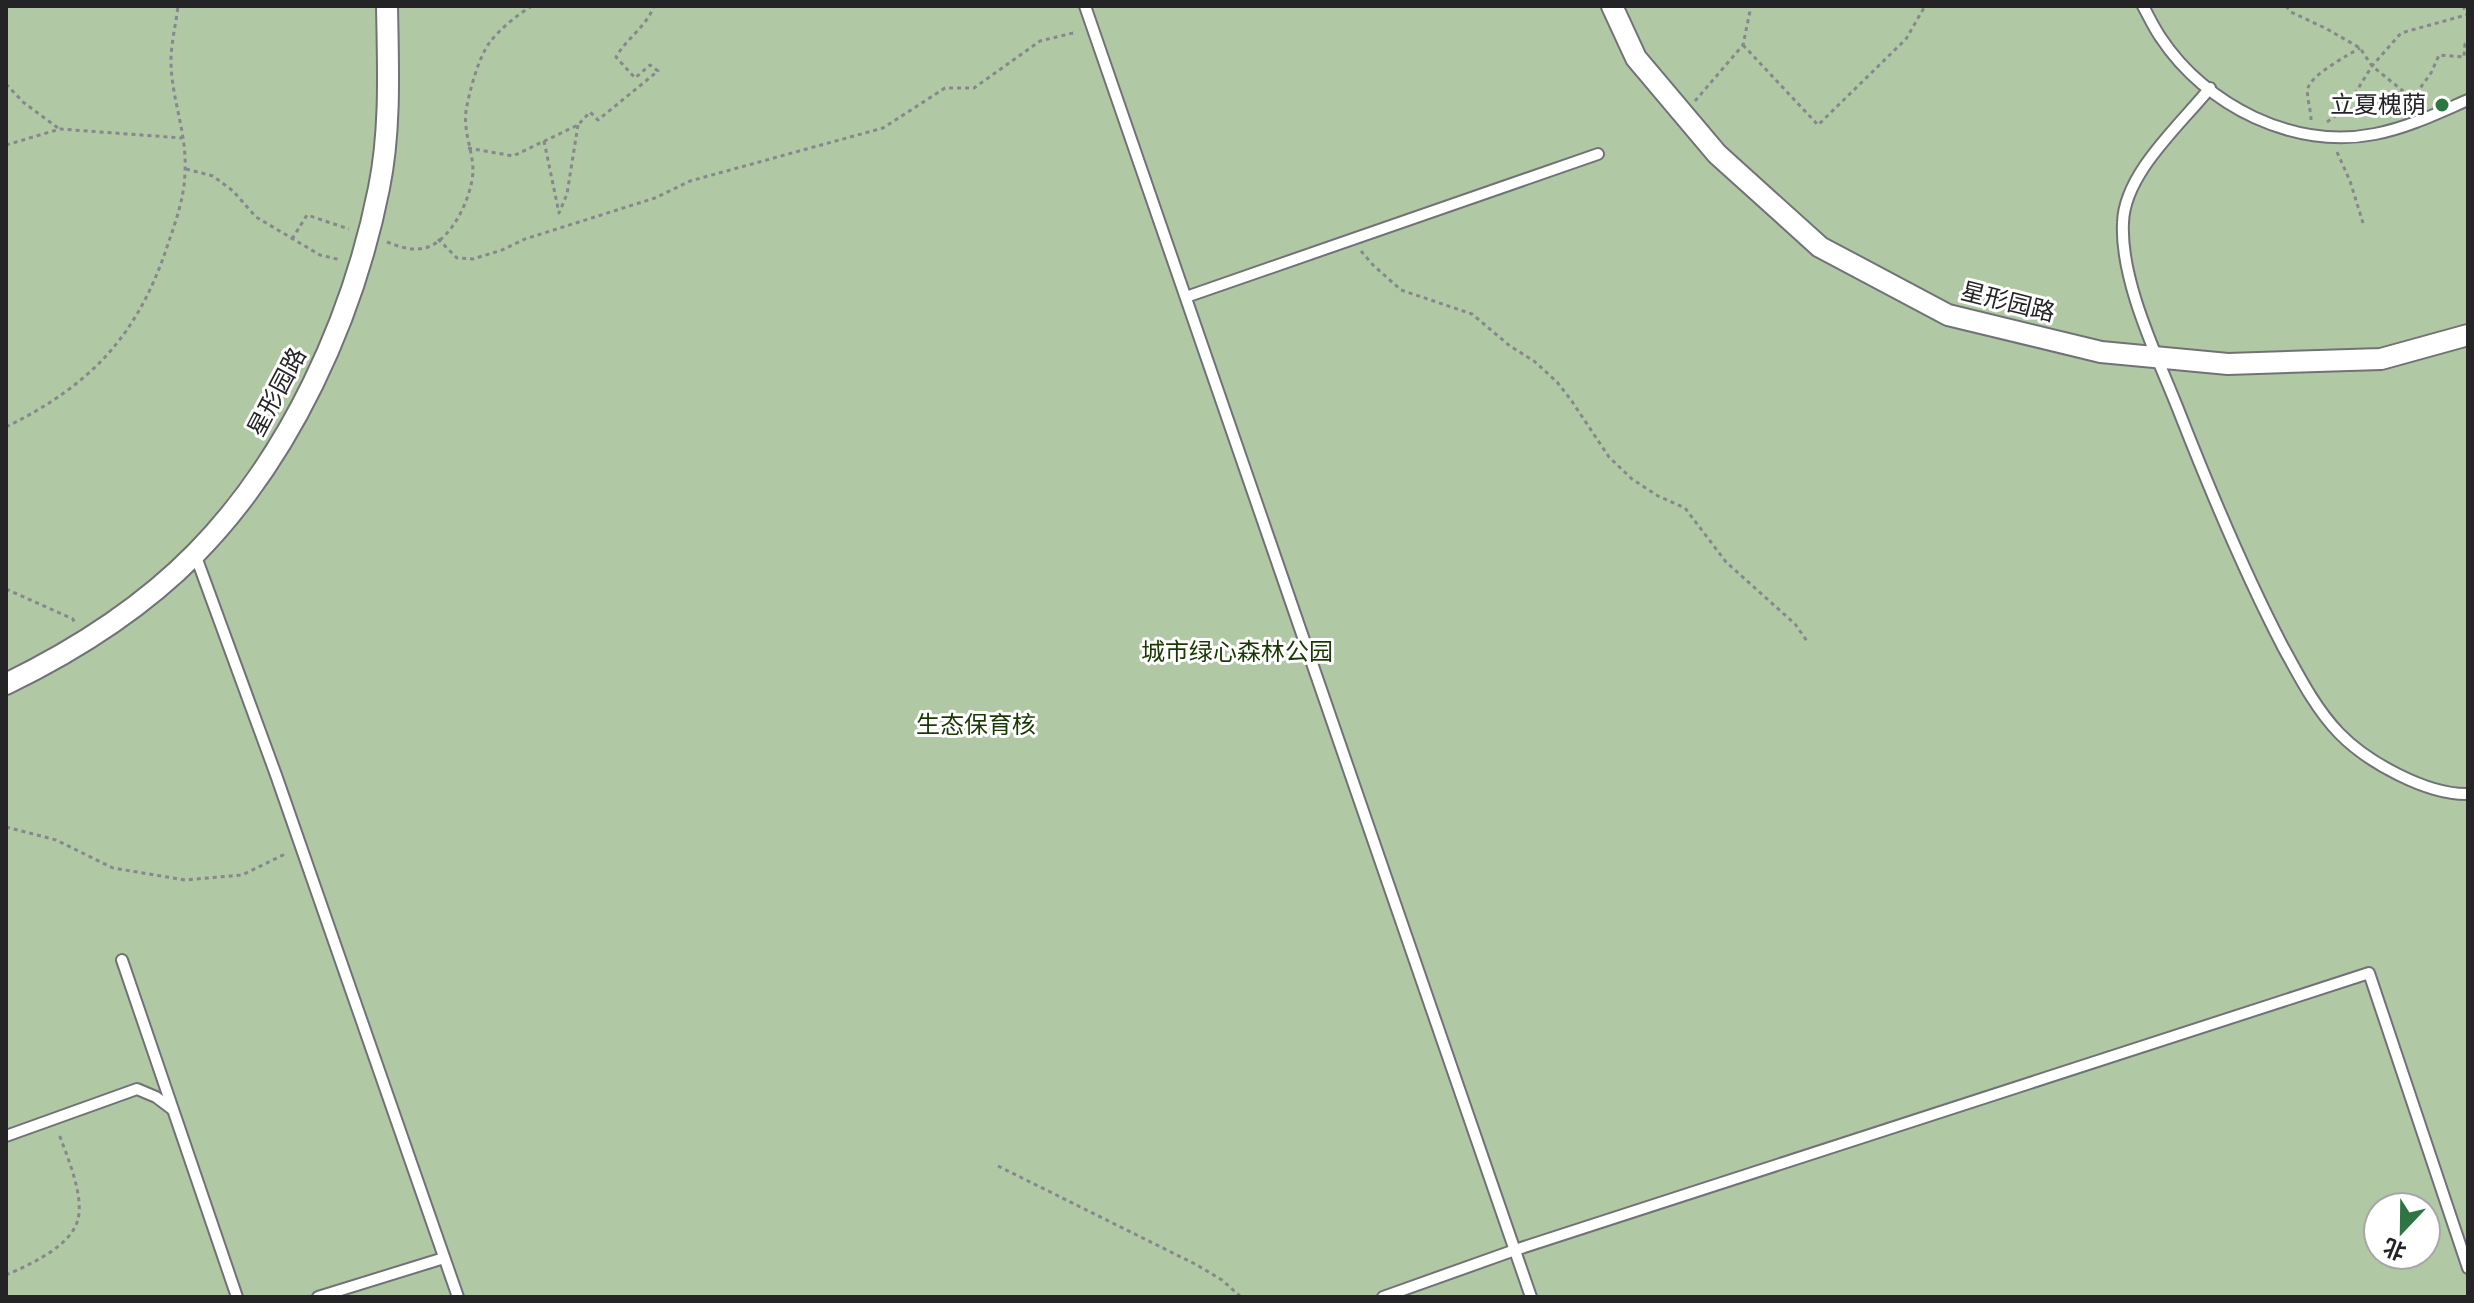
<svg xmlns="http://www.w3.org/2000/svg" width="2474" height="1303" viewBox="0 0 2474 1303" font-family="'Fira Sans Condensed','Noto Sans SC',sans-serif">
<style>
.green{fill:#b0c8a4;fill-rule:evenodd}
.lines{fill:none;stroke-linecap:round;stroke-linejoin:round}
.service-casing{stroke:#717277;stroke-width:14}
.minor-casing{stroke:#717277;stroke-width:24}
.path{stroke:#87888d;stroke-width:3;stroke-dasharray:4 4;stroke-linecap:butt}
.service{stroke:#fff;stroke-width:10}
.minor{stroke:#fff;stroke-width:20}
.poi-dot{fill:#2d7643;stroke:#fff;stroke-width:3}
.labels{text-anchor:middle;stroke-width:6;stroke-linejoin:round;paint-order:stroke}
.poi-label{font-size:24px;fill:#242427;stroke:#fff;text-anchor:end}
.street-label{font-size:24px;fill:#242427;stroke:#fff}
.park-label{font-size:24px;fill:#1a3902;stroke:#fff}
</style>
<rect width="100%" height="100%" fill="#e9eaf1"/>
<path class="green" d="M6,6H2468V1297H6ZM2378,1207H2426V1255H2378Z"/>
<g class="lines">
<defs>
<g id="service">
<polyline points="1085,6 1531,1297"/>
<path d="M2143,6C2149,17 2154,28 2161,38C2206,106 2294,150 2375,134C2407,128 2438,113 2468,100"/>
<path d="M2210,88C2180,125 2124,174 2123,223C2120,282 2159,360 2180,414C2211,493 2244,572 2283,647C2299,676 2315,708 2339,733C2367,762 2427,795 2468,794"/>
<polyline points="1186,297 1598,154"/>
<polyline points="195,554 276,775 458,1297"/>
<polyline points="122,960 237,1297"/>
<polyline points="6,1136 137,1089 156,1097 172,1109"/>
<polyline points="318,1297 444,1258"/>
<polyline points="1383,1297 1515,1250 2369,973 2468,1268"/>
</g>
<g id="minor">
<polyline points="1612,6 1636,58 1717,154 1820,247 1948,315 2101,352 2228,364 2381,359 2468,335"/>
<path d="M6,684C74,651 142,608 196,553C290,457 353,319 379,188C391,129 388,66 387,6"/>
</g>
</defs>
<use href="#service" class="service-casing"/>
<use href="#minor" class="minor-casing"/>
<g class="path">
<polyline points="2286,6 2291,12 2327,29 2360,48 2372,66 2403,91 2416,94 2424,103"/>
<polyline points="2463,6 2468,17"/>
<polyline points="1743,45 1818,125 1906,39 1925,6"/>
<polyline points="6,84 23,102 58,128"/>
<polyline points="2416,94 2431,73 2439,55 2464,57 2465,44 2468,44"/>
<polyline points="1695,101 1743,45 1750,11"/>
<path d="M2311,120C2311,109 2306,97 2308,88C2311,75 2348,55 2360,48"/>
<polyline points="2327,122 2346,108 2372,66 2401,33 2466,15"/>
<polyline points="544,141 559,213 567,194 578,125"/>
<polyline points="6,145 60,129 182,138"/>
<path d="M468,148L513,156L578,125L590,112L598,120L658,71L650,65L635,78L616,57C627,38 646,27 654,6"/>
<polyline points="2337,152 2350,181 2363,223"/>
<polyline points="186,169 213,176 233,191 256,217 320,255 341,260"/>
<polyline points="292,239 307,215 349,229"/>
<polyline points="438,239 457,258 473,259 502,250 525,239 655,198 690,181 883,128 945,88 974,88 1040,41 1077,32"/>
<path d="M387,242C400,247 414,252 428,247C453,238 472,196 473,171C473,151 463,131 466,111C469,92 479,56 490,42C500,29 518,14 532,6"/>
<polyline points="1361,251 1373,265 1401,290 1472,314 1510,346 1534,361 1557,382 1571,400 1609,457 1632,479 1658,496 1685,508 1726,562 1795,624 1807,641"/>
<path d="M6,427C93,384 139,334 169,241C177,218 185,194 185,170C187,133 171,97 171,61C171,43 176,24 178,6"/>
<polyline points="6,589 73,619 75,625"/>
<polyline points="6,827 56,840 113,868 185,880 242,875 287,853"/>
<polyline points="998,1166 1197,1265 1222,1280 1241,1297"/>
<path d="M6,1275C29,1265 72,1246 78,1219C84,1195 67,1156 59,1134"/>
</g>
<use href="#service" class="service"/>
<use href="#minor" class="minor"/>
</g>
<circle class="poi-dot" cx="2442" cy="105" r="8"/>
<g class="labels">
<g class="poi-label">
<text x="2426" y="113">立夏槐荫</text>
</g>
<g class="street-label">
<text transform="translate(2008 302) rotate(14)" y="8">星形园路</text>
<text transform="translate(277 392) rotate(-62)" y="8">星形园路</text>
</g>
<g class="park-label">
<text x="1237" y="660">城市绿心森林公园</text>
<text x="976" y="733">生态保育核</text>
</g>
</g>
<rect width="2474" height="1303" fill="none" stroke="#242427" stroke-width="16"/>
<g transform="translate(2402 1231) rotate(202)"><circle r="38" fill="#ffffff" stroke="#a7a7a9" stroke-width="2"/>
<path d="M0-6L14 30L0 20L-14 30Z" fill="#2d7643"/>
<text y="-12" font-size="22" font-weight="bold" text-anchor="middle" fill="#242427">北</text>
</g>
</svg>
